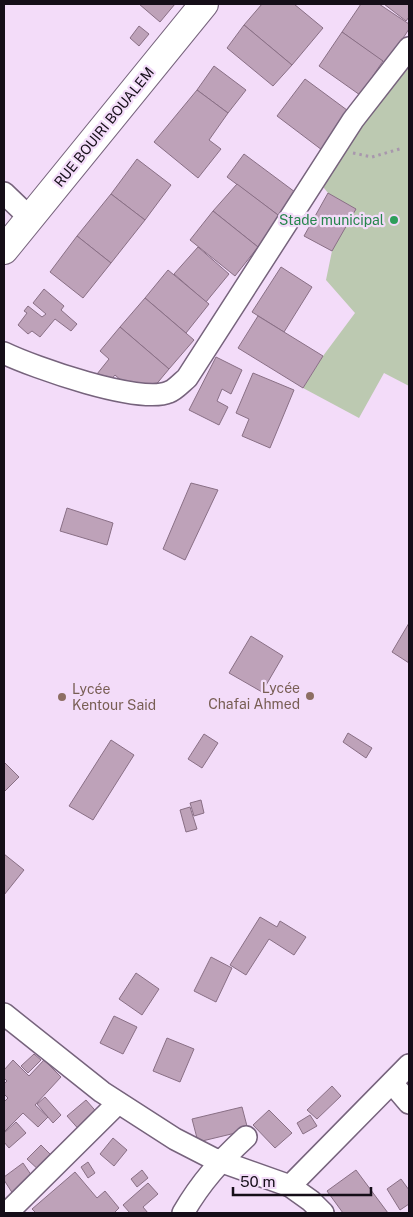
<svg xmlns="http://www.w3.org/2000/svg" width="413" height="1217" viewBox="0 0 413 1217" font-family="'Public Sans',sans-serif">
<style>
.green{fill:#bcc9b1}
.building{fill:#bea2b9;stroke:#896f85}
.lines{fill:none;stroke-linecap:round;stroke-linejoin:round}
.street-casing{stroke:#76637c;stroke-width:24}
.secondary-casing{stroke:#76637c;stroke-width:30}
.path{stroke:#a897ad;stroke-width:3;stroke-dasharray:2.5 4;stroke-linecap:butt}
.street{stroke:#fff;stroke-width:21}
.secondary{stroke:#fff;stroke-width:28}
.leisure-dot{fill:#2e9e5b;stroke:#f3dcf9;stroke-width:2}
.education-dot{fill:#8d6e63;stroke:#f3dcf9;stroke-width:2}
.labels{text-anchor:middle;stroke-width:4.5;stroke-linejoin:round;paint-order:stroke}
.street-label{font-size:14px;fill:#150e18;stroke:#f3dcf9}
.leisure-label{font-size:14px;fill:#27864d;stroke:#f3dcf9;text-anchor:end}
.education-label{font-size:14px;fill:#785e54;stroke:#f3dcf9;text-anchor:end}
</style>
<rect width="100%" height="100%" fill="#f3dcf9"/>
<polygon class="green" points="409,48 409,386 384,373 359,418 303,388 323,356 355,313 326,280 332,251 355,209 328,193 316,178"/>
<g class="building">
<polygon points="139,4 175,4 160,22"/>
<polygon points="262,4 294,4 323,28 292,65 244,25"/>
<polygon points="361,4 379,4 409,24 409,29 386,64 342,32"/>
<polygon points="384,4 409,4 409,17 406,21"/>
<polygon points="244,25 292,65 273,86 227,48"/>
<polygon points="139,26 149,34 139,46 130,38"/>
<polygon points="342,32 383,61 360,95 319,66"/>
<polygon points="214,66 246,90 228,113 197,90"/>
<polygon points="305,79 351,113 322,150 277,116"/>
<polygon points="197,90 228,113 209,140 221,149 198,178 154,142"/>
<polygon points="244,154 299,195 282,218 227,177"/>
<polygon points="137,159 171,185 145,220 111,194"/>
<polygon points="237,184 282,218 258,247 213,211"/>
<polygon points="328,193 356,209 332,251 304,236"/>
<polygon points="111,194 145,220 111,263 77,236"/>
<polygon points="213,211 258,247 235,276 190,240"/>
<polygon points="77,236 111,263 83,298 50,272"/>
<polygon points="198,247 229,274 206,302 174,274"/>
<polygon points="281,267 312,287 284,332 252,312"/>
<polygon points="168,270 209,304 186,333 145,298"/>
<polygon points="44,289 64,306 61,310 77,324 71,331 55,319 40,337 32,331 28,334 18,325 27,313 24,311 28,306 42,317 46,314 33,303"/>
<polygon points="145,298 194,340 169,369 120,327"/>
<polygon points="258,316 323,356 303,388 238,348"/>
<polygon points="120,327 169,369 149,393 137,382 131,389 115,375 107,384 97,374 109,359 100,351"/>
<polygon points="216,357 242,370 231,394 222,389 217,401 228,407 219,425 189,410"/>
<polygon points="253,373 294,390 270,448 242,436 249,419 236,413"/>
<polygon points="191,483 218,490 185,560 163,549"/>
<polygon points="67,508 113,523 107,545 60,531"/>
<polygon points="409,623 409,663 392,652"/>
<polygon points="251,636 283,656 262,692 229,673"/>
<polygon points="348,733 372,748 366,758 343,742"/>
<polygon points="204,734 218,743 202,768 188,759"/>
<polygon points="111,740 134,755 93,820 69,806"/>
<polygon points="4,762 19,777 5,791 4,790"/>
<polygon points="201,800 204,813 194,816 190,803"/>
<polygon points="190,807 197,829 186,832 180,810"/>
<polygon points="4,854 24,870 4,895"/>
<polygon points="260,917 277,927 280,921 306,937 294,955 269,939 246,975 230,965"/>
<polygon points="211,957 232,968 216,1002 194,991"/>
<polygon points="136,973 159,989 142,1015 119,999"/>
<polygon points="114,1016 137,1027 123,1054 100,1043"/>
<polygon points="167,1038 194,1049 180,1082 153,1071"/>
<polygon points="34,1054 41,1060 28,1073 21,1066"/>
<polygon points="13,1060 29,1076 44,1060 61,1077 35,1105 48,1117 38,1127 23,1113 4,1132 4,1102 8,1098 4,1094 4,1084 7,1081 4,1078 4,1070"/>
<polygon points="332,1086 341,1096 317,1119 307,1110"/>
<polygon points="45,1097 61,1115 53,1123 37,1104"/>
<polygon points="86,1100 101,1117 82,1133 67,1116"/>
<polygon points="242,1107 248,1130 198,1142 192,1119"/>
<polygon points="269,1110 292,1133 275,1148 253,1125"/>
<polygon points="310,1115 317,1126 303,1134 297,1123"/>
<polygon points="16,1122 26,1133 9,1148 4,1142 4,1133"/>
<polygon points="113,1138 127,1150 114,1166 100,1154"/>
<polygon points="41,1145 55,1159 42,1173 27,1159"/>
<polygon points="88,1162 95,1173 88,1178 81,1167"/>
<polygon points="23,1163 34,1179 13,1194 4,1180 4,1177"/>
<polygon points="142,1170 148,1178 137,1187 131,1179"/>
<polygon points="356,1170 388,1213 343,1213 327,1191"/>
<polygon points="75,1172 97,1198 105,1191 119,1208 114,1213 36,1213 32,1209"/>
<polygon points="401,1179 409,1190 409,1204 400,1210 387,1189"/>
<polygon points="148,1183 158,1194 143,1207 148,1213 130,1213 123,1205"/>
</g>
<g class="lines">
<defs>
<g id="street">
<polyline points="4,193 30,218"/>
<path d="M4,353C33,367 140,405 169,392C175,390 182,382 187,378L353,120L409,48"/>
<polyline points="4,1014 102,1092 175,1139 214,1159 290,1186 311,1201 323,1213"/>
<polyline points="392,1083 409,1103"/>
<polyline points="290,1186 409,1065"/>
<polyline points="7,1213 118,1103"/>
<path d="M183,1213C201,1182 220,1161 246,1137"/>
</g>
<polyline id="secondary" points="4,250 204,4"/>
</defs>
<use href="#street" class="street-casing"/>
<use href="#secondary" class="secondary-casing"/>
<polyline class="path" points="353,153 372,157 403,148"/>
<use href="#street" class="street"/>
<use href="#secondary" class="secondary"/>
</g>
<circle class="leisure-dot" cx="394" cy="220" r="5"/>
<g class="education-dot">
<circle cx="310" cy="696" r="5"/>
<circle cx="62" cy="697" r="5"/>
</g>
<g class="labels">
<g class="street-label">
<text transform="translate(104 127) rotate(-51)" y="5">RUE BOUIRI BOUALEM</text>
</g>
<g class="leisure-label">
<text x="384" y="225">Stade municipal</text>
</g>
<g class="education-label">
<text x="300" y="693">Lycée<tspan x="300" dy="16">Chafai Ahmed</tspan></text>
<text x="72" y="694" text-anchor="start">Lycée<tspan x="72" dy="16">Kentour Said</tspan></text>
</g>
</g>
<rect width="413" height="1217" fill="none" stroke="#150e18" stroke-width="10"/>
<path d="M233 1187v8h138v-8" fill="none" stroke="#150e18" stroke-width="2.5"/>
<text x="240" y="1187" font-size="15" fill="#150e18" stroke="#f3dcf9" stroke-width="4" paint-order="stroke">50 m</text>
</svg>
